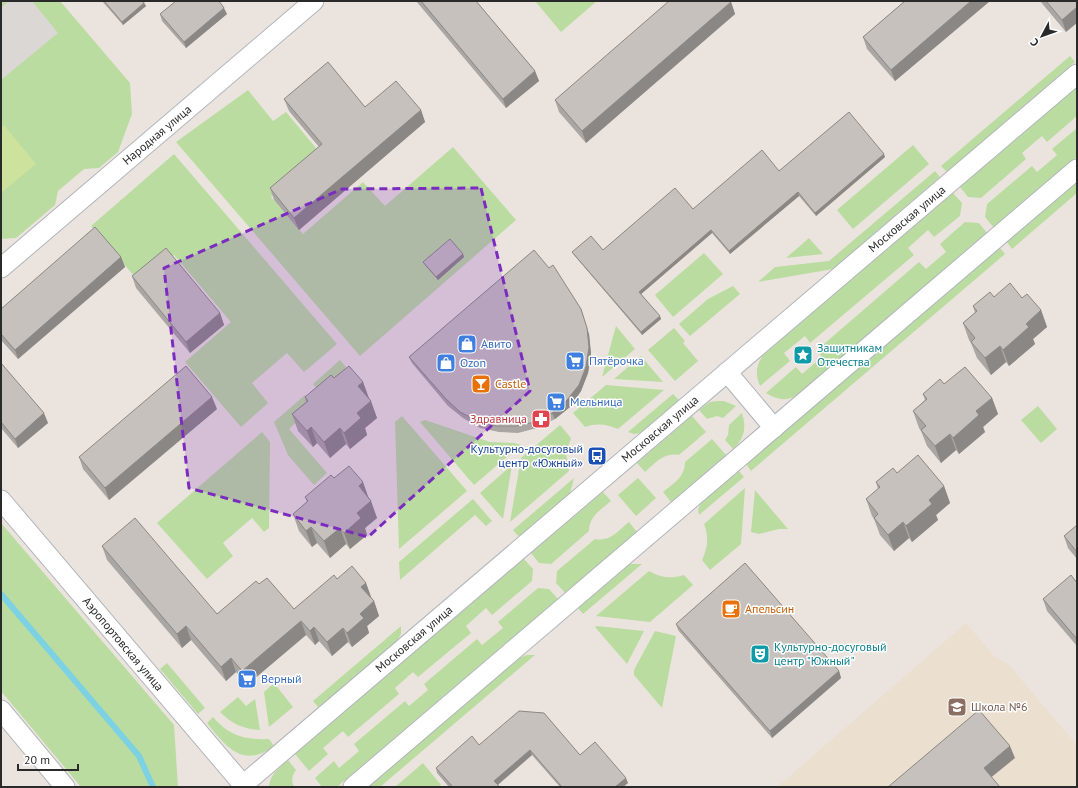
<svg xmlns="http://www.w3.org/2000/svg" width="1078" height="788" viewBox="0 0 1078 788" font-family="'PT Sans',sans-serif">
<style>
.education{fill:#ebdfcf}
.green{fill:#bbdca0}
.pitch{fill:#cce29d}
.plaza{fill:#dbd7d4}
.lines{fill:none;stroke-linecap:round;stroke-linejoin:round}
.stream{stroke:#7cd2e2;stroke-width:6}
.minor-casing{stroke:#b1b5bc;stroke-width:21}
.minor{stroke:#fff;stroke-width:19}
.wall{fill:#aaa6a3}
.shaded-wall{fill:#8b8784}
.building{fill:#c6c1bd;stroke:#8b8784}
.marked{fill:#7b2cbf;fill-opacity:0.2;stroke:#7b2cbf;stroke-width:3;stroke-dasharray:8 5;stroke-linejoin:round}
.labels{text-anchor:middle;stroke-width:3;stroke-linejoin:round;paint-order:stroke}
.street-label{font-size:12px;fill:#2a2a2a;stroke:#fff}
.shop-label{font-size:12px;fill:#366cbe;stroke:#fff;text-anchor:start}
.culture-label{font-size:12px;fill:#0d838f;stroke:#fff;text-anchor:start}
.food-label{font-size:12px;fill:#c56008;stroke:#fff;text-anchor:start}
.health-label{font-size:12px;fill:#be3a42;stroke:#fff;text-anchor:end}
.transit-label{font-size:12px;fill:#164399;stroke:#fff;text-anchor:end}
.education-label{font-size:12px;fill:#785e54;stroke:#fff;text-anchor:start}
</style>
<rect width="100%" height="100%" fill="#ebe4de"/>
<polygon class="education" points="966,623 995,657 1008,664 1077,745 1077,787 777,787"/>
<g class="green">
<polygon points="1,1 60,1 130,83 132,114 118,152 99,168 84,169 58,191 55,205 16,238 1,239"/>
<polygon points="535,1 597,1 561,32"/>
<polygon points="1070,56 1075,62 947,172 941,166"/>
<polygon points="1077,87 1077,116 1047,142 1042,136 1022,153 1026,159 981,198 968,197 960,187"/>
<polygon points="248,90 273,121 286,112 321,154 271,197 303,234 363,182 385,206 453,147 516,220 360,356 176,142"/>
<polygon points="1077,128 1077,157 994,228 985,217 987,204 1032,166 1037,172 1057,155 1052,149"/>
<polygon points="913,145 929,164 853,229 837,210"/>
<polygon points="174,154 337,344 304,372 287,353 252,383 268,403 241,427 185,362 231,322 174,255 141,284 91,226"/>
<polygon points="935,171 940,177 833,269 758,282 775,267 829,261"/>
<polygon points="1077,182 1077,193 1012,249 1007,242"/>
<path d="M953,193L962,203L960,216L934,237L928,230L908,248L914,255L810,343L805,336L784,353L790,361L760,386C755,374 756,366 763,355Z"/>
<path d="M965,222L979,223L987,233L797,396C785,401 777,400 766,393L796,367L802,374L822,357L817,350L919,262L926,269L946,252L940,244Z"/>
<polygon points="809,238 823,254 786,258"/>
<polygon points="1000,248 1005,254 751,471 746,464"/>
<polygon points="704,253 723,274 673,317 655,295"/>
<polygon points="733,286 740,294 690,336 679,324 708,299"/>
<polygon points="616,326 635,349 602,377"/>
<polygon points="674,328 685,341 683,343 698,361 675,381 648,350"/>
<polygon points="641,356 663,382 614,379"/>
<polygon points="340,360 351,373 324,396 313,384"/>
<path d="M606,385L664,390L618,429C606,424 597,423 585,427L573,413Z"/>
<polygon points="673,394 679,400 641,433 634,434 628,432"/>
<polygon points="305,395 314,406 289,429 327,473 314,485 288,455 274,422"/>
<polygon points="717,401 724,401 736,406 723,418 717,416 707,419 699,410 710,402"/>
<polygon points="1038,406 1057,429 1041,443 1021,420"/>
<path d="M742,413C747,428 744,439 733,449L725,440L728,435L729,425Z"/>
<polygon points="402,416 467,491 399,549 395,422"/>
<path d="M692,416L706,432L679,455C664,452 655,463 645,472L637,463Z"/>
<polygon points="425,420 490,442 514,443 521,445 474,485 420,422"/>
<polygon points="560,425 571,438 566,454 569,471 510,522 521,458"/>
<polygon points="262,432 270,442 269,528 264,532 252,518 223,543 233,556 207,579 157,523"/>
<path d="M712,439L726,455L671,502L663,492C673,484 685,477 685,462Z"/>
<polygon points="512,465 503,519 480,493"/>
<polygon points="739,471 744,477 699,515 698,510 701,503"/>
<polygon points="574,478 570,493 519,537 513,530"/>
<polygon points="638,478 656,498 636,516 618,495"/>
<path d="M745,488L741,544L710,570L702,560C708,547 709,537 704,524Z"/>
<polygon points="755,490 788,529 779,529 759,534 751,532"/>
<path d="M603,492L611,501C601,510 589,516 589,531L551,564L539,563L531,553Z"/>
<polygon points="473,499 492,521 486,526 475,515 400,580 399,562"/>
<path d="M629,522L637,532L565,593L556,583L557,571L595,539C610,542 618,531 629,522Z"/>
<polygon points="1,523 174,725 178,787 81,787 1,691"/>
<polygon points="524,559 533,569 532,581 492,615 486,608 466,626 471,633 418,677 413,672 395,688 399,694 348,737 343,731 323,748 328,754 309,771 295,754"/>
<polygon points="630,564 642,564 583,614 578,608"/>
<path d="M649,571C661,578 671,579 684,575L693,585L650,622L596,616Z"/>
<polygon points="538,588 549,589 558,599 337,787 322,787 315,778 334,761 339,768 359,751 354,744 405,701 409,706 428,690 424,684 477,639 482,645 503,628 498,622"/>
<polygon points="401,626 401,634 396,642 319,708 313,701"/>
<polygon points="597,626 644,631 627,664 595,627"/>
<polygon points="655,631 676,636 662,708 634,675 634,670"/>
<polygon points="527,655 535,655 380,787 368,787 519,658"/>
<polygon points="167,663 205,708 198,714 160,669"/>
<polygon points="274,683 293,707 269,727 264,692"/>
<path d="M238,697L246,706L255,699L260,730C243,729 232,724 220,712Z"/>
<path d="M213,717C229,736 245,740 269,739L274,746C243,769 226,747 207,723Z"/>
<path d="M288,760L296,770C292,776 291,780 294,787H269C270,774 279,768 288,760Z"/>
<polygon points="423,763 441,785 438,787 395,787"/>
</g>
<polygon class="pitch" points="4,125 36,164 1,193 1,128"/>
<polygon class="plaza" points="9,1 32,1 58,33 1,80 1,8"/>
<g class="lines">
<polyline class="stream" points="1,594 139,756 153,787"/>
<defs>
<g id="minor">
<polyline points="1,268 314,1"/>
<polyline points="727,372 774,428"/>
<polyline points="1,500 245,787"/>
<polyline points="1,710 65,787"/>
<polyline points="243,785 1077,74"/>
<polyline points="353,787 1077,169"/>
</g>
</defs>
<use href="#minor" class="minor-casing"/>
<use href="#minor" class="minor"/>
</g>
<g class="wall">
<polygon points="102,1 143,1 146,6 123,25"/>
<polygon points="416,1 476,1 535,71 539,81 506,108"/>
<polygon points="905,1 990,1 895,81 867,49 863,37"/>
<polygon points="1040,1 1077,1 1066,32"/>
<polygon points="731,2 735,14 586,143 559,112 555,100"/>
<polygon points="160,14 227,14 186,48 162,21"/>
<polygon points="284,99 365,107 421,110 425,122 299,230 274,200 270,188 319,147 289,111"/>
<polygon points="885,157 816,216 799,196 730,254 712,233 641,294 661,319 642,335 574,255 572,252 603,250 779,171"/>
<polygon points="463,254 464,257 438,280 425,265 423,262"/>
<polygon points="121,257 125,267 18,359 1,340 1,309"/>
<polygon points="132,276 220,313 224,325 190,353 136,288"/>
<polygon points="994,297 1022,298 1041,310 1047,327 1033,339 1035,344 1009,366 1006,362 991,375 977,358 971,343 969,340 963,323 975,313 973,306"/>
<polygon points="589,334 591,354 588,373 581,391 570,407 555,419 537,428 518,433 499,432 480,428 463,418 448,406 412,363 409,357"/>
<polygon points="1,363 48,423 18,448 1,428"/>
<polygon points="334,378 363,382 369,398 377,418 365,428 367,435 350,449 346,444 330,458 317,443 313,447 298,431 292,414 306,402 305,397"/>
<polygon points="944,384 992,398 998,414 983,427 985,432 959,454 956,450 941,463 927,446 921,431 919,428 913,411 925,400 923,394"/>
<polygon points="217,409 109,500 83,469 79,457"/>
<polygon points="897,473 944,486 950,503 936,515 938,520 912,542 909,538 894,551 880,535 874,519 872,516 866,499 878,489 876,482"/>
<polygon points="334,478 369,498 377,518 365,528 367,535 350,549 346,544 330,558 317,543 312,547 299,531 293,514 307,502 305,497"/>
<polygon points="1077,525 1077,559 1068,548 1064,536"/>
<polygon points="102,546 217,614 259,584 294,609 337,579 366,583 371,597 374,601 379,616 367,626 369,633 352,647 348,642 332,656 319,641 315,645 306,635 247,685 236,672 226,681 191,640 182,648 107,560"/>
<polygon points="1077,583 1077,646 1047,611 1043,599"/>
<polygon points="676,624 839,671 841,678 772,738 678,630"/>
<polygon points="479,745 580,755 628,783 623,787 560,787 532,755 498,785 500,787 449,787 437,773 436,768"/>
</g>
<g class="shaded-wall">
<polygon points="971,1 990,1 895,81 891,70"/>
<polygon points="731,2 735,14 586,143 582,131"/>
<polygon points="144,3 146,6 123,25 122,22"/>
<polygon points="1077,7 1077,23 1066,32 1062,20"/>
<polygon points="224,8 227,14 186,48 184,42"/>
<polygon points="535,71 539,81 506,108 503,99"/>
<polygon points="421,110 425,122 299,230 294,218"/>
<polygon points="884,154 885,157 816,216 815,213"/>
<polygon points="798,192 799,196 730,254 729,251"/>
<polygon points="711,230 712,233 640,295 639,292"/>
<polygon points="463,254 464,257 438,280 436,277"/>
<polygon points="121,257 125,267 18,359 15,350"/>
<polygon points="581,309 589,334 591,354 588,373 581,391 570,407 555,419 552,413"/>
<polygon points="1041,310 1047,327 1033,339 1035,344 1009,366 1003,350 1026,324"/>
<polygon points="220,313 224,325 190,353 186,342"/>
<polygon points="660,316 661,319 642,335 641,332"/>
<polygon points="1000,346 1006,362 991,375 985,358"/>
<polygon points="363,382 369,399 358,386"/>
<polygon points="212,397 217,409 109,500 105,488"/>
<polygon points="992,398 998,414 983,427 985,432 959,454 953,438 976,411"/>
<polygon points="371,401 377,418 365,428 367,435 350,449 344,433 357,413"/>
<polygon points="44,413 48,423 18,448 15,439"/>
<polygon points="311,427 317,443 313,447 307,431"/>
<polygon points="340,428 346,444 330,458 324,442"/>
<polygon points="950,434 956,450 941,463 935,446"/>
<polygon points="363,482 369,499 359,486"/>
<polygon points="944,486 950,503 936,515 938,520 912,542 906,526 929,500"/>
<polygon points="371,501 377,518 365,528 367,535 350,549 344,533 357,513"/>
<polygon points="903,522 909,538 894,551 888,535"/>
<polygon points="311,527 317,543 312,547 306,531"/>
<polygon points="340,528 346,544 330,558 324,541"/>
<polygon points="366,583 371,597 367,601 361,587"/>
<polygon points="374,601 379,616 367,626 369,633 352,647 347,633 360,614"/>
<polygon points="301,621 306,635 247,685 242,671"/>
<polygon points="186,626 191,640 182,648 177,634"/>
<polygon points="314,627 319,641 315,645 310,631"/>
<polygon points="343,628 348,642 332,656 327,642"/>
<polygon points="231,658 236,672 226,681 221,667"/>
<polygon points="839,671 841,678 772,738 770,731"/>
<polygon points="1010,746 1015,758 988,780 984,768"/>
<polygon points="530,750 532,755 496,786 494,781"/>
<polygon points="626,778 628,783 623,787 615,787"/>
</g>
<g class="building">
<polygon points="104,1 143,1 144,3 122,22"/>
<polygon points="176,1 219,1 224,8 184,42 160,14"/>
<polygon points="421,1 476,1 535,71 503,99"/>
<polygon points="669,1 730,1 731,2 582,131 555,100"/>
<polygon points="905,1 971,1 891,70 863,37"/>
<polygon points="1046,1 1077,1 1077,7 1062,20"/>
<polygon points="328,62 365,107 396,81 421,110 294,218 270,188 322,144 284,99"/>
<polygon points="849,112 884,154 815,213 798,192 729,251 711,230 639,292 660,316 641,332 572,252 591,236 603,250 675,188 693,209 762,150 779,171"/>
<polygon points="95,227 121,257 15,350 1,334 1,309"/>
<polygon points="450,239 463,254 436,277 423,262"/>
<polygon points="166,248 220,313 186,342 132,276"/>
<polygon points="534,250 549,268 553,265 581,309 587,328 589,347 586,367 579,385 567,400 552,413 535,422 516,426 496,426 478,421 460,412 446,399 409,357"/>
<polygon points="1010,283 1022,298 1027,294 1041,310 1026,324 1029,327 1003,350 1000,346 985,358 971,342 975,338 963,323 977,311 973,306 990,292 994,297"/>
<polygon points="1,363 44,413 15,439 1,422"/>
<polygon points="186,366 212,397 105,488 79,457"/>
<polygon points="349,366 363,382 358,386 371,401 357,413 361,418 344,433 340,428 324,442 311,427 307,431 292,414 308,401 305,397 331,375 334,378"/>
<polygon points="965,367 992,398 976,411 979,415 953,438 950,434 935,446 921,430 926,426 913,411 927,399 923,394 940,379 944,384"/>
<polygon points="918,455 944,486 929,500 932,504 906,526 903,522 888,535 874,518 878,514 866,499 880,487 876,482 893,468 897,473"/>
<polygon points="349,466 363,482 359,486 371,501 357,513 361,518 344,533 340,528 324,541 311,527 306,531 293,514 308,501 305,497 331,475 334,478"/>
<polygon points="135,518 217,614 256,581 259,584 267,578 294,609 334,575 337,579 352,566 366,583 361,587 374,601 360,614 364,618 347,633 343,628 327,642 314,627 310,631 301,621 242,671 231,658 221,667 186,626 177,634 102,546"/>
<polygon points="1077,525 1077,552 1064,536"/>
<polygon points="745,563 839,671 770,731 676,624"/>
<polygon points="1071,575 1077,583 1077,639 1043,599"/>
<polygon points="979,710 1010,746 984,768 1000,787 888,787"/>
<polygon points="519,711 544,713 580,755 595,742 626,778 615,787 562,787 530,750 494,781 500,787 451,787 452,786 436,768 472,736 479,745"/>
</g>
<path class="marked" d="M481,188L530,391L368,537L189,488L164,268L342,189Z"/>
<defs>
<symbol id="shop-square" viewBox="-11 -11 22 22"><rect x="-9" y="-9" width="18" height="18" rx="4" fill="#3f7fe0" stroke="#fff"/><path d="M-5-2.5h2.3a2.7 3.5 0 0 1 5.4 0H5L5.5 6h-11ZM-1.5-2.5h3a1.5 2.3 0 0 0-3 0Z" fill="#fff"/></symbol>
<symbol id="sight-square" viewBox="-11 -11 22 22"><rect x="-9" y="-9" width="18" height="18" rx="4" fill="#0f9aa8" stroke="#fff"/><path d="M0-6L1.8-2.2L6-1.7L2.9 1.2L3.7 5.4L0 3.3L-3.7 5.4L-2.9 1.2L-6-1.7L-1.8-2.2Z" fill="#fff"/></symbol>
<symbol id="supermarket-square" viewBox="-11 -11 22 22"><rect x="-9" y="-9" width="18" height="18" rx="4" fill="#3f7fe0" stroke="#fff"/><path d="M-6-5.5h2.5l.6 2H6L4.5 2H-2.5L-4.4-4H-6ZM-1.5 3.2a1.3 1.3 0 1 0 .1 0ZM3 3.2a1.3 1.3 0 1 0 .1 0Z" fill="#fff"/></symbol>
<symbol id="bar-square" viewBox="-11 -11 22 22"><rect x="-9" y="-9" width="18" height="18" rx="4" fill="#e8710a" stroke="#fff"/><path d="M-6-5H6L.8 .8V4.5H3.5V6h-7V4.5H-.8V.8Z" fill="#fff"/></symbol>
<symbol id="pharmacy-square" viewBox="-11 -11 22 22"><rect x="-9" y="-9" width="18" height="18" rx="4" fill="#e0444e" stroke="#fff"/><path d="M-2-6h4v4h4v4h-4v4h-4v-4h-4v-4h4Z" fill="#fff"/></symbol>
<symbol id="bus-square" viewBox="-11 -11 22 22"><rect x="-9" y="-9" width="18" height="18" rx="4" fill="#1a4fb4" stroke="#fff"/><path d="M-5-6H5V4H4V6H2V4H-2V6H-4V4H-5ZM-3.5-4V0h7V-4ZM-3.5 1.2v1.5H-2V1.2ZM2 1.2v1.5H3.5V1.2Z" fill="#fff"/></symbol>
<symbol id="cafe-square" viewBox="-11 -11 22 22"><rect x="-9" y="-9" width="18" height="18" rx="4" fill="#e8710a" stroke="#fff"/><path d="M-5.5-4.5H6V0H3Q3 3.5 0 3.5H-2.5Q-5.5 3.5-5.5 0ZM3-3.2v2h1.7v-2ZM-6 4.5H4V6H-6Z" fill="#fff"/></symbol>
<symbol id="theatre-square" viewBox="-11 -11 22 22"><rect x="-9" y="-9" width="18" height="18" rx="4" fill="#0f9aa8" stroke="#fff"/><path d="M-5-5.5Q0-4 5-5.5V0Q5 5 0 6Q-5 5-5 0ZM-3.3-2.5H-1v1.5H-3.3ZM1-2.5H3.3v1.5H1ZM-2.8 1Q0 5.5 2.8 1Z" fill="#fff"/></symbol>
<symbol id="school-square" viewBox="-11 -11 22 22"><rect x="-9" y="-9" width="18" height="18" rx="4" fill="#8d6e63" stroke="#fff"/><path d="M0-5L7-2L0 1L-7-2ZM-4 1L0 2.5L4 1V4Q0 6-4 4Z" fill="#fff"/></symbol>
</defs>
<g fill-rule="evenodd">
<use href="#shop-square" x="456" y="333" width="22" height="22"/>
<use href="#sight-square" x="792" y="344" width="22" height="22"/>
<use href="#supermarket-square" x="564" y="350" width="22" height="22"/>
<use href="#shop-square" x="435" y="352" width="22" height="22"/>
<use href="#bar-square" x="470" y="373" width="22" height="22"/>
<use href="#supermarket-square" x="545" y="391" width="22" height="22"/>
<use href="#pharmacy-square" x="530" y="408" width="22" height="22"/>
<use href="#bus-square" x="586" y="445" width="22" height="22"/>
<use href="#cafe-square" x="720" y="598" width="22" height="22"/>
<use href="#theatre-square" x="749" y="643" width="22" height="22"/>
<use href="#supermarket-square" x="236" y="668" width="22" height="22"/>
<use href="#school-square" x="946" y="696" width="22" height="22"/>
</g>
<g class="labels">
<g class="street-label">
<text transform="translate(157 135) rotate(-40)" y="4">Народная улица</text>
<text transform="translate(907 219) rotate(-40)" y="4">Московская улица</text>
<text transform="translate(660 429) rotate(-40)" y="4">Московская улица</text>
<text transform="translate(414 639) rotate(-40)" y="4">Московская улица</text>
<text transform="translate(123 644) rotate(50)" y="4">Аэропортовская улица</text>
</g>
<g class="shop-label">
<text x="481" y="348">Авито</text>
<text x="589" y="365">Пятёрочка</text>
<text x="460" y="367">Ozon</text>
<text x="570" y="406">Мельница</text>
<text x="261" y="683">Верный</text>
</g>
<g class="culture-label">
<text x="817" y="352">Защитникам<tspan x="817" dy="14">Отечества</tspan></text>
<text x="774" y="651">Культурно-досуговый<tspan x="774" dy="14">центр "Южный"</tspan></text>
</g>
<g class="food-label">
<text x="495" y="388">Castle</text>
<text x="745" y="613">Апельсин</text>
</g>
<g class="health-label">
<text x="527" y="423">Здравница</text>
</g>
<g class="transit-label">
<text x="583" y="453">Культурно-досуговый<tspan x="583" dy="14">центр «Южный»</tspan></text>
</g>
<g class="education-label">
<text x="971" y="711">Школа №6</text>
</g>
</g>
<rect width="1078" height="788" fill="none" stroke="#2a2a2a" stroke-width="4"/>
<g transform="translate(1042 36) rotate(229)" stroke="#ffffff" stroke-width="3" paint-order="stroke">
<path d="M0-3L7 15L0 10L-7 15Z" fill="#2a2a2a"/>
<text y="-6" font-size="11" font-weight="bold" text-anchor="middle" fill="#2a2a2a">С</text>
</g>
<path d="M18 764v6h60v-6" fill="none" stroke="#2a2a2a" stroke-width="2"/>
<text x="24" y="764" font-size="12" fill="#2a2a2a" stroke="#ffffff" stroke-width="3" paint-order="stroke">20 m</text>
</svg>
